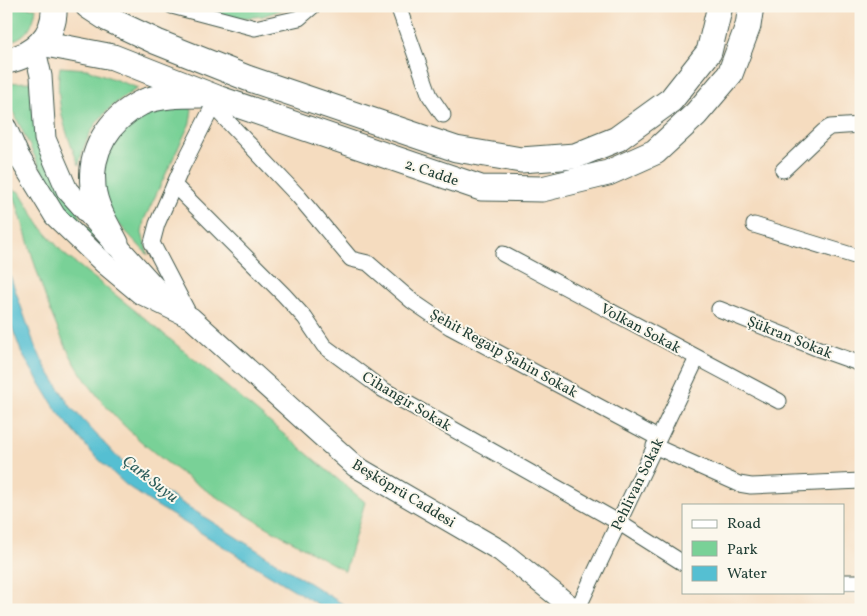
<svg xmlns="http://www.w3.org/2000/svg" width="867" height="616" viewBox="0 0 867 616" font-family="Vollkorn,serif">
<style>
.green{fill:#79d197;stroke:#4c8766}
.water{fill:#55bfd2;stroke:#3a7e83}
.lines{fill:none;stroke-linecap:round;stroke-linejoin:round}
.minor-casing{stroke:#3f5549;stroke-width:17}
.secondary-casing{stroke:#3f5549;stroke-width:23}
.primary-casing{stroke:#3f5549;stroke-width:27}
.minor{stroke:#fff;stroke-width:15}
.secondary{stroke:#fff;stroke-width:21}
.primary{stroke:#fff;stroke-width:25}
.labels{text-anchor:middle;stroke-width:4;stroke-linejoin:round;paint-order:stroke}
.street-label{font-size:15px;fill:#1f3d34;stroke:#fbf7ec}
.water-label{font-size:16px;font-style:italic;fill:#2c5e5c;stroke:#fbf7ec}
</style>
<rect width="100%" height="100%" fill="#fbf7ec"/>
<filter id="ink" filterUnits="userSpaceOnUse"><feTurbulence type="fractalNoise" baseFrequency=".02" numOctaves="2"/><feDisplacementMap in="SourceGraphic" scale="10" xChannelSelector="R" yChannelSelector="G"/><feConvolveMatrix kernelMatrix="1 2 1 2 8 2 1 2 1" color-interpolation-filters="sRGB"/></filter>
<filter id="wash" filterUnits="userSpaceOnUse"><feTurbulence type="fractalNoise" baseFrequency=".0096" numOctaves="4" result="noise"/><feDisplacementMap in="SourceGraphic" scale="20" xChannelSelector="R" yChannelSelector="G"/><feGaussianBlur stdDeviation="1.12" result="paint"/><feColorMatrix in="noise" values="0 0 0 0 0 0 0 0 0 0 0 0 0 0 0 0 0 1.4 0 .05"/><feComposite in="paint" operator="in"/></filter>
<g filter="url(#wash)">
<rect width="100%" height="100%" fill="#f5dcbf"/>
<g class="green">
<path d="M6,6L36,8C34,26 25,39 6,42Z"/>
<polygon points="199,6 293,6 263,16 233,19"/>
<path d="M60,67L87,69L138,88C106,108 87,126 79,165C66,135 54,99 60,67Z"/>
<polygon points="30,82 34,120 83,222 130,273 73,220 53,194 6,97 6,83"/>
<polygon points="180,104 192,109 190,123 144,220 142,233 148,255 112,217 101,184 107,149 129,119"/>
<path d="M12,189L20,192L41,227L64,254L147,320L365,502L345,571C248,515 131,461 73,360C43,307 31,246 12,189Z"/>
</g>
<polygon class="water" points="6,264 35,346 45,366 71,407 117,457 152,484 352,610 327,610 149,501 126,485 91,452 57,411 22,354 6,311"/>
</g>
<g filter="url(#ink)">
<g class="lines">
<defs>
<g id="minor">
<polyline points="172,6 255,28 299,18 313,6"/>
<polyline points="398,6 430,96 443,115"/>
<polyline points="214,107 299,197 351,259 368,263 412,301 450,327 658,438"/>
<polyline points="783,170 824,131 830,127 861,125"/>
<polyline points="174,185 284,295 305,318 324,346 382,389 618,522 683,563"/>
<polyline points="754,225 861,258"/>
<polyline points="503,254 779,401"/>
<polyline points="719,309 819,349 861,364"/>
<polyline points="191,318 152,243 157,224 182,167 217,98"/>
<polyline points="654,446 739,484 751,486 861,481"/>
<polyline points="843,582 861,582"/>
<polyline points="577,610 697,358"/>
</g>
<g id="secondary">
<polyline points="35,50 41,76 45,139 67,190 168,302"/>
<polyline points="6,128 19,157 55,216 104,263 140,293 191,318 355,466 501,551 575,610"/>
</g>
<g id="primary">
<polyline points="88,6 108,19 157,42 247,78 456,149 521,160 575,156 617,139 671,100 709,52 720,6"/>
<polyline points="41,43 113,57 217,98 481,188 542,189 608,173 655,152 696,114 730,74 748,26 751,6"/>
<path d="M6,61C33,56 56,36 54,6"/>
<path d="M116,243C107,226 95,207 93,187C89,151 109,119 141,103C158,95 182,95 201,95"/>
</g>
</defs>
<use href="#minor" class="minor-casing"/>
<use href="#secondary" class="secondary-casing"/>
<use href="#primary" class="primary-casing"/>
<use href="#minor" class="minor"/>
<use href="#secondary" class="secondary"/>
<use href="#primary" class="primary"/>
</g>
</g>
<g class="labels">
<g class="street-label">
<text transform="translate(432 172) rotate(19)" y="5">2. Cadde</text>
<text transform="translate(641 328) rotate(28)" y="5">Volkan Sokak</text>
<text transform="translate(790 337) rotate(22)" y="5">Şükran Sokak</text>
<text transform="translate(504 353) rotate(29)" y="5">Şehit Regaip Şahin Sokak</text>
<text transform="translate(407 401) rotate(31)" y="5">Cihangir Sokak</text>
<text transform="translate(637 484) rotate(-64)" y="5">Pehlivan Sokak</text>
<text transform="translate(404 493) rotate(31)" y="5">Beşköprü Caddesi</text>
</g>
<g class="water-label">
<text transform="translate(151 478) rotate(38)" y="6">Çark Suyu</text>
</g>
</g>
<rect width="867" height="616" fill="none" stroke="#fbf7ec" stroke-width="25"/>
<rect x="682" y="504" width="162" height="90" fill="#fbf7ec" stroke="#a3ada2"/>
<rect x="692" y="520" width="25" height="8" fill="#ffffff" stroke="#a3ada2"/>
<text x="727" y="528" font-size="15" fill="#1f3d34">Road</text>
<rect x="692" y="541" width="25" height="15" fill="#79d197" stroke="#a3ada2"/>
<text x="727" y="554" font-size="15" fill="#1f3d34">Park</text>
<rect x="692" y="566" width="25" height="15" fill="#55bfd2" stroke="#a3ada2"/>
<text x="727" y="578" font-size="15" fill="#1f3d34">Water</text>
</svg>
